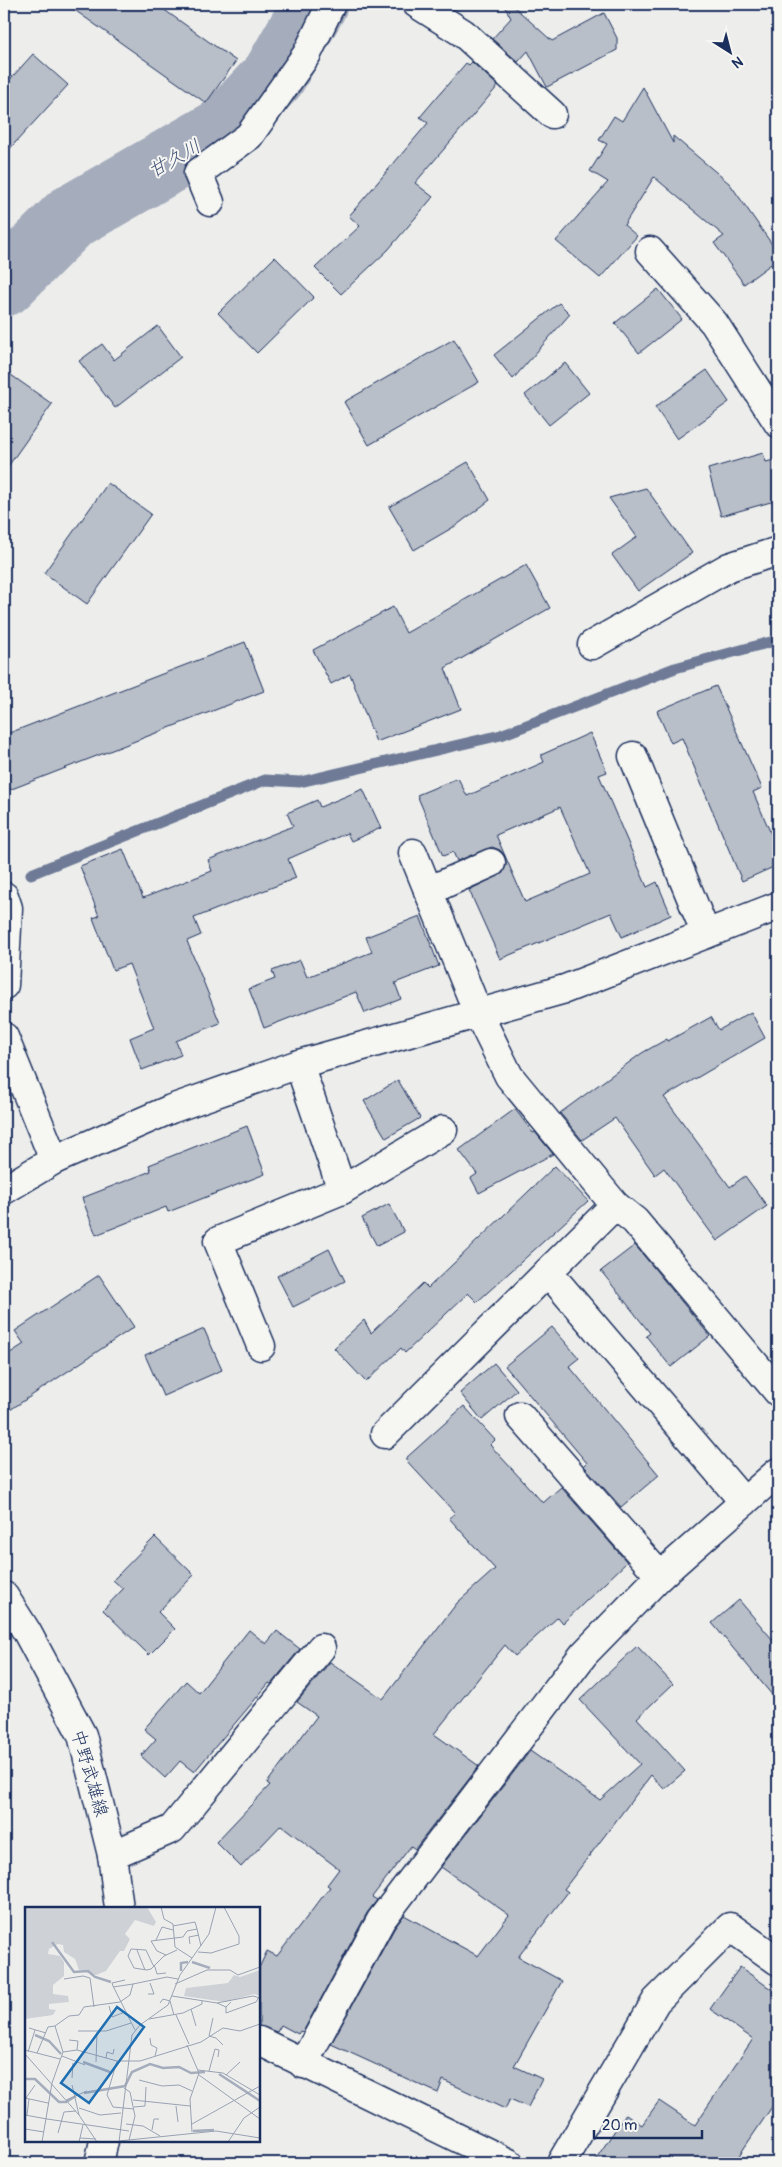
<svg xmlns="http://www.w3.org/2000/svg" width="782" height="2167" viewBox="0 0 782 2167" font-family="Pangolin,'Klee One',sans-serif">
<style>
.lines{fill:none;stroke-linecap:round;stroke-linejoin:round}
.stream{stroke:#6e7a96;stroke-width:11}
.river{stroke:#a5acbc;stroke-width:65}
.building{fill:#b9bfc8;stroke:#1b2f5e;fill-rule:evenodd}
.minor-casing{stroke:#1b2f5e;stroke-width:31}
.secondary-casing{stroke:#1b2f5e;stroke-width:31}
.minor{stroke:#f6f6f2;stroke-width:28}
.secondary{stroke:#f6f6f2;stroke-width:28}
.labels{text-anchor:middle;stroke-width:4;stroke-linejoin:round;paint-order:stroke}
.street-label{font-size:18px;fill:#1b2f5e;stroke:#f6f6f2}
.water-label{font-size:19px;font-style:italic;fill:#44547a;stroke:#f6f6f2}
.inset-river{fill:none;stroke:#a5acbc;stroke-width:2.5}
.inset-road{fill:none;stroke:#99a2b3;stroke-width:1}
.view{fill:#1f6fb2;fill-opacity:0.15;stroke:#1f6fb2;stroke-width:2.5}
.inset-edge{fill:none;stroke:#1b2f5e;stroke-width:2.5}
</style>
<rect width="100%" height="100%" fill="#edeeec"/>
<filter id="ink" filterUnits="userSpaceOnUse"><feTurbulence type="fractalNoise" baseFrequency=".02" numOctaves="2"/><feDisplacementMap in="SourceGraphic" scale="10" xChannelSelector="R" yChannelSelector="G"/><feConvolveMatrix kernelMatrix="1 2 1 2 8 2 1 2 1" color-interpolation-filters="sRGB"/></filter>
<g filter="url(#ink)">
<g class="lines">
<polyline class="stream" points="31,874 265,780 300,782 501,735 675,668 778,640"/>
<polyline class="river" points="4,284 70,218 223,130 274,76 315,4"/>
</g>
<g class="building">
<polygon points="66,4 156,4 236,61 206,103"/>
<polygon points="503,4 511,4 552,41 604,13 617,38 617,50 547,87 528,51 518,62 492,39 511,18"/>
<polygon points="33,54 68,85 4,155 4,86"/>
<polygon points="472,62 498,86 415,183 433,197 388,250 341,294 315,268 360,226 349,216 428,123 420,117 466,63 469,65"/>
<polygon points="643,87 673,143 673,136 730,184 778,253 778,259 744,284 714,243 724,236 654,177 624,225 637,236 600,278 556,241 608,182 590,171 607,144 599,140 614,116 622,121"/>
<polygon points="275,257 314,297 257,353 218,313"/>
<polygon points="658,289 682,319 639,353 615,323"/>
<polygon points="559,303 570,314 513,379 494,355"/>
<polygon points="158,326 181,357 115,408 79,361 102,344 114,360"/>
<polygon points="454,339 479,382 369,445 344,402"/>
<polygon points="565,363 589,393 549,425 525,395"/>
<polygon points="4,370 52,404 4,472"/>
<polygon points="707,370 729,402 677,439 655,407"/>
<polygon points="763,453 766,462 778,459 778,500 721,516 708,469"/>
<polygon points="468,462 490,500 457,525 414,550 389,507"/>
<polygon points="108,483 151,514 87,604 44,573"/>
<polygon points="646,488 692,553 638,591 612,555 637,537 609,498"/>
<polygon points="526,565 550,608 445,668 461,709 376,742 350,674 331,684 313,650 393,607 406,633"/>
<polygon points="245,642 264,691 4,792 4,735"/>
<polygon points="716,686 762,788 753,792 778,850 778,865 742,881 682,738 671,743 657,711"/>
<path d="M590,733L607,772L599,775L647,887L657,882L671,915L622,937L611,913L500,959L469,890L503,873L506,865L505,856L500,850L492,847L457,861L453,852L443,856L417,795L458,778L467,796L544,762L541,755ZM560,807L590,874L525,902L496,835Z"/>
<polygon points="363,789 381,828 351,841 347,833 288,859 296,878 194,918 201,935 187,941 220,1023 176,1041 181,1055 142,1070 130,1038 154,1028 129,964 113,970 93,918 99,916 80,866 123,849 143,898 212,871 208,860 293,826 287,813 317,800 320,807"/>
<polygon points="420,916 439,966 395,983 401,999 365,1013 356,992 264,1028 249,989 275,979 272,971 300,960 307,977 372,952 366,937"/>
<polygon points="751,1012 765,1038 664,1097 730,1187 745,1176 767,1206 717,1241 664,1168 655,1175 615,1118 582,1140 560,1113 642,1053 667,1039 668,1041 711,1017 719,1030"/>
<polygon points="398,1080 420,1118 386,1138 364,1101"/>
<polygon points="515,1109 533,1133 535,1132 553,1154 479,1193 471,1178 477,1174 459,1150"/>
<polygon points="247,1126 265,1174 168,1212 166,1207 96,1235 82,1198 151,1171 149,1165"/>
<polygon points="555,1166 588,1201 477,1302 468,1293 405,1353 401,1348 366,1382 334,1348 364,1320 371,1333 423,1283 428,1288"/>
<polygon points="389,1204 404,1232 377,1246 362,1218"/>
<polygon points="635,1245 710,1336 671,1367 646,1336 650,1333 601,1271"/>
<polygon points="329,1249 345,1281 293,1307 277,1276"/>
<polygon points="99,1275 134,1327 4,1414 4,1357 24,1344 15,1331"/>
<polygon points="552,1327 579,1358 569,1366 659,1475 621,1507 584,1466 587,1463 505,1366"/>
<polygon points="204,1329 222,1370 163,1396 145,1355"/>
<polygon points="494,1363 517,1390 482,1420 460,1393"/>
<polygon points="464,1406 495,1440 490,1445 543,1503 561,1487 627,1562 563,1623 558,1617 515,1656 505,1645 434,1734 479,1766 415,1849 411,1846 372,1897 377,1900 367,1913 303,2032 300,2031 298,2034 281,2025 277,2032 259,2026 259,1968 267,1951 277,1956 330,1887 327,1885 339,1869 281,1825 241,1867 216,1842 270,1785 267,1783 317,1716 297,1702 330,1662 383,1699 457,1603 495,1569 449,1518 455,1513 405,1459"/>
<polygon points="155,1537 194,1575 158,1612 175,1629 149,1655 103,1610 123,1589 113,1580"/>
<polygon points="739,1600 778,1646 778,1702 712,1623"/>
<polygon points="249,1630 266,1644 277,1631 300,1649 271,1684 269,1683 194,1772 180,1761 165,1778 141,1756 156,1739 144,1729 186,1681 199,1693"/>
<polygon points="637,1646 673,1684 637,1718 685,1771 664,1789 651,1775 564,1889 568,1892 518,1957 562,1981 514,2066 542,2079 528,2107 510,2099 505,2109 443,2080 438,2093 331,2044 394,1929 404,1915 478,1956 509,1915 441,1867 530,1751 600,1800 640,1764 580,1700"/>
<polygon points="740,1967 778,1994 778,2098 734,2163 593,2163 626,2114 642,2125 659,2101 695,2125 753,2039 710,2009"/>
</g>
<g class="lines">
<defs>
<g id="minor">
<polyline points="417,4 463,33 552,114"/>
<polyline points="210,202 198,173 249,136 307,54 331,4"/>
<polyline points="650,251 714,323 778,423"/>
<polyline points="592,645 729,567 778,551"/>
<polyline points="633,756 706,934"/>
<polyline points="413,853 478,1013 509,1076 615,1205 635,1221 778,1392"/>
<polyline points="428,891 491,863"/>
<polyline points="4,896 8,908 4,985"/>
<polyline points="4,1037 54,1160"/>
<polyline points="4,1190 54,1160 171,1109 299,1064 565,989 778,906"/>
<polyline points="342,1190 443,1130"/>
<polyline points="548,1272 744,1502"/>
<polyline points="261,1346 218,1241 342,1190 299,1064"/>
<polyline points="520,1416 660,1576"/>
<polyline points="385,1434 615,1205"/>
<polyline points="112,1855 172,1829 321,1648"/>
<polyline points="259,2041 509,2163"/>
<polyline points="303,2064 381,1920 584,1654 660,1576 778,1472"/>
<polyline points="561,2163 656,2001 730,1927 778,1961"/>
</g>
<g id="secondary">
<polyline points="4,1596 27,1632 82,1735 112,1855 119,1908"/>
<polyline points="99,2163 104,2141"/>
</g>
</defs>
<use href="#minor" class="minor-casing"/>
<use href="#secondary" class="secondary-casing"/>
<use href="#minor" class="minor"/>
<use href="#secondary" class="secondary"/>
</g>
</g>
<g class="labels">
<g class="street-label">
<text transform="translate(90 1773) rotate(74)" y="6">中野武雄線</text>
</g>
<g class="water-label">
<text transform="translate(174 158) rotate(-30)" y="7">甘久川</text>
</g>
</g>
<g transform="translate(25 1907)">
<rect width="235" height="235" fill="#edeeec"/>
<path d="M0,0H122L131,15L129,19L110,13L100,27L105,32L99,44H95L81,64L71,68L54,63L50,52L39,45L38,38L33,37L24,42L23,47L35,49L39,55V69L28,78V87L43,89L44,95L24,97V102L31,103L28,108L0,112ZM235,63V89L229,87L200,95L159,89L161,81L203,76L209,68L215,70Z" fill="#ced2d7"/>
<path class="inset-river" d="M27,35L49,65L63,64L70,70L86,75M167,55L185,61M156,64V56L163,55M10,128L24,134L36,147M58,155L85,165M194,167L235,194M0,172H10L34,195H41L51,189M59,186L100,179L107,165L125,157L138,161L154,160L166,166L180,165M168,224L189,223"/>
<path class="inset-road" d="M136,0L139,12L148,17L150,40L167,51M148,19L170,15L172,22M131,33L137,20L148,23M165,37L164,30L174,28M112,43L120,63M173,45L186,46L214,37V29L199,0M141,48L132,44L126,34L158,30L162,24L172,22L176,39M141,66L132,67L130,60L128,58L121,43L106,42L103,49L109,61L122,63L126,62L139,49L152,43M39,72L58,69L65,71L69,100M100,73L87,76L88,79L110,123M150,77L182,63H205L213,68L235,60M88,80L108,77M123,87H129L125,76M147,89L192,96L228,89L235,91M135,96L138,92L145,94L149,108M192,96L201,100L206,95M84,99L87,110L100,105M201,100V106L231,95L234,90M166,102L171,119M151,108L164,137M188,111L184,129L191,131L198,138M124,112L158,106L177,97V94M4,121L21,126M53,124H81L106,116M125,131L126,138L132,141L130,149M44,133L53,134L52,143M162,138L174,166L165,192L167,225M0,143L35,152M3,145L10,123M38,145L52,143L92,154H115L176,135L198,121L215,124L235,117M12,146L23,120L30,119M0,147L54,208L72,235M37,149L60,158M81,151L82,145L88,147L89,142M92,154L82,188L88,200L109,202M71,155L72,125M173,163L198,166L235,188M184,164L190,142L194,143L193,150M174,168L235,212M201,168L215,155M47,171L48,156M114,173L137,179L154,178L167,184M47,178L54,208M99,181L105,185L110,209L104,233M0,191L23,196M1,191L10,178M41,193L62,184M108,193L165,199M151,199L153,215M109,200L120,199L121,180M54,201L75,208L96,206M0,208L22,212M2,208L4,192M22,212L104,224M101,217L118,219L135,229M167,217L235,179M0,222L19,225M127,223L129,212H134M33,226L39,205L51,204M55,231L71,232M94,234L191,224L235,231M17,235L27,176L38,145L30,119L44,109L54,108L59,100L95,95L105,88L108,77L142,70L153,72M54,235L58,218M94,235L107,128L115,118L143,98L155,68L184,27L191,0M203,235L219,211L235,200"/>
<path class="view" d="M92,100L119,120L64,196L36,176Z"/>
<rect width="235" height="235" class="inset-edge"/>
</g>
<rect width="782" height="2167" fill="none" stroke="#f6f6f2" stroke-width="20"/>
<rect x="10" y="10" width="762" height="2147" fill="none" stroke="#1b2f5e" stroke-width="2" filter="url(#ink)"/>
<g transform="translate(730 52) rotate(144)" stroke="#f6f6f2" stroke-width="4" paint-order="stroke">
<path d="M0-4L9 19L0 12L-9 19Z" fill="#1b2f5e"/>
<text y="-8" font-size="14" font-weight="bold" text-anchor="middle" fill="#1b2f5e">N</text>
</g>
<path d="M594 2130v8h108v-8" fill="none" stroke="#1b2f5e" stroke-width="2.5"/>
<text x="602" y="2130" font-size="15" fill="#1b2f5e" stroke="#f6f6f2" stroke-width="4" paint-order="stroke">20 m</text>
</svg>
